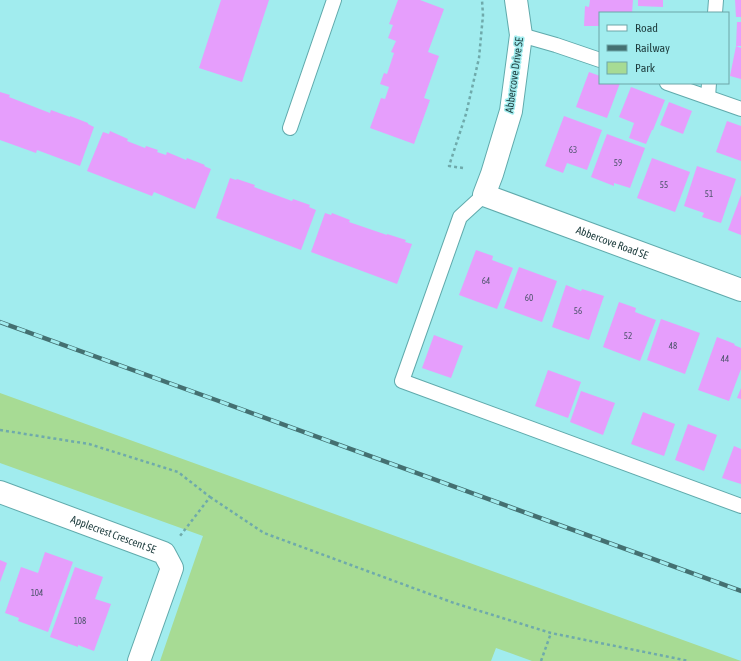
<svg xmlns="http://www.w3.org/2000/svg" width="741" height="661" viewBox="0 0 741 661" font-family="'Asap Condensed',sans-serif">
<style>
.green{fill:#a7db94}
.building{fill:#e69efc}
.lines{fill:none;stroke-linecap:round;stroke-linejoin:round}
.lane-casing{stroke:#60aaac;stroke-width:16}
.street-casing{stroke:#60aaac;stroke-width:24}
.path{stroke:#6faaab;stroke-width:2.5;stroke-dasharray:3 3;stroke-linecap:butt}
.lane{stroke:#fff;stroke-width:14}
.street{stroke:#fff;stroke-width:22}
.rail-casing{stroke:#447071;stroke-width:4.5}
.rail{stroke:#a1ecee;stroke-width:3;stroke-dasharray:9;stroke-linecap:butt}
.labels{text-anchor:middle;stroke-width:3;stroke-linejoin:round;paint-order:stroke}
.number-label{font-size:9px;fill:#50556e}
.street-label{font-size:11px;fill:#1e3d3e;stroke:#a1ecee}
</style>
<rect width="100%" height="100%" fill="#a1ecee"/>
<polygon class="green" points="0,393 741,661 532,661 496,648 491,661 160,661 203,536 0,463"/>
<g class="building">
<polygon points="221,0 269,0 242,82 199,68"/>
<polygon points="398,0 420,0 444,9 428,52 439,56 424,98 430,100 414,144 370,128 381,98 385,99 389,87 380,84 384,73 387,74 394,53 391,52 396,41 388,38 393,25 389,24"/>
<polygon points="590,0 633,0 632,13 600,13 600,26 584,26 585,6 589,7"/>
<polygon points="638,0 663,0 663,7 638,6"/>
<polygon points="735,0 741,0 741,17 736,17"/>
<polygon points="737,22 741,22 741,46 736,46"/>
<polygon points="736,46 741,48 741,79 730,76"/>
<polygon points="589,72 600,76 600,83 620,83 607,118 576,107"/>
<polygon points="631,87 665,100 653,130 652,130 646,144 629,138 634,123 619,117"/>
<polygon points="0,92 10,95 9,97 50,113 51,110 70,117 70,116 88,123 88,124 94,127 80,166 37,150 36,153 0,140"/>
<polygon points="669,102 692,111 683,134 660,125"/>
<polygon points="564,116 602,130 587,170 567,163 563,173 545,166"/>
<polygon points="727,121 741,126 741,161 716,152"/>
<polygon points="110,131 128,139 127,141 145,148 146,146 158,150 157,152 166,155 167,152 186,160 187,158 205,165 204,166 211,169 195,209 154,192 152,196 87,171 103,132 109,134"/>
<polygon points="607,134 645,148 630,188 614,183 614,186 591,177"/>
<polygon points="652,158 690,172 675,212 637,198"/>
<polygon points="697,166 736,179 721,223 702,217 704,213 684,206"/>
<polygon points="230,178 236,180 237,179 255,185 254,187 292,201 293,199 310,205 309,207 316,210 301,250 216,218"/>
<polygon points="741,195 741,235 728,230"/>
<polygon points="325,213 331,215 332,213 350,220 349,222 387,235 387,234 406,240 405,242 412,244 397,284 311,252"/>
<polygon points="476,250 493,256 492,260 513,268 497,309 459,295"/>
<polygon points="519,267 557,281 542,322 504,308"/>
<polygon points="566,285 581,291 582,289 604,296 589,340 552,327"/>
<polygon points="619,302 636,308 635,312 656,320 640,361 603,347"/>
<polygon points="661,319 700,333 685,374 647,360"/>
<polygon points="434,335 463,346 451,378 422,368"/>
<polygon points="717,337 735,344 734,345 741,348 741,369 729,401 698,390"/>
<polygon points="548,370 581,382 568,418 535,406"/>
<polygon points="741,388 741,399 737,398"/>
<polygon points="581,391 615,403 603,435 570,422"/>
<polygon points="643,412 675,424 664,456 631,444"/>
<polygon points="688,424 717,435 704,471 675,460"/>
<polygon points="734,446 741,449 741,484 722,478"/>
<polygon points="45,552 73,562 48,632 18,621 19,618 5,613 21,567 38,573"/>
<polygon points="0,560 7,563 0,582"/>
<polygon points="75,567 103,577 95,599 111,604 94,651 78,645 78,647 50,637"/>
</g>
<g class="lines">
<defs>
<g id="lane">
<polyline points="715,13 716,0"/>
<polyline points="521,35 556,45 600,60"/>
<polyline points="667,83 741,109"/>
<polyline points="708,97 709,83"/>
<polyline points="290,128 334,0"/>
<polyline points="484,195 460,217 402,381 741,506"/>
</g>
<g id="street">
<path id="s1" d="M516,0L521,35L511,111L492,174L484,195L741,290"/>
<path id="s2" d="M0,492L164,553L172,568L139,661"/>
</g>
</defs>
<use href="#lane" class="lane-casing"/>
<use href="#street" class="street-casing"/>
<g class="path">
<polyline points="463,168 449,166 466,114 479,58 483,15 482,0"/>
<polyline points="0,430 89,444 178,472 210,497 180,536"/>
<polyline points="210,497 264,533 454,603 551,633 689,661"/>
<polyline points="541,661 551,633"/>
</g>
<use href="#lane" class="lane"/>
<use href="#street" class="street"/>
<defs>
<polyline id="rail" points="0,322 216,400 741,591"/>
</defs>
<use href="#rail" class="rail-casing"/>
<use href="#rail" class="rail"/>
</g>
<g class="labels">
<g class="number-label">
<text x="573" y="153">63</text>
<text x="618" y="166">59</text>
<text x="664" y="188">55</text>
<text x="709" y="197">51</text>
<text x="486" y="284">64</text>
<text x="529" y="301">60</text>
<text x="578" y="314">56</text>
<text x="628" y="339">52</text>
<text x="673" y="349">48</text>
<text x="725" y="362">44</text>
<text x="37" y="596">104</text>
<text x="80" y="624">108</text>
</g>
<g class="street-label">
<text transform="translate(514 75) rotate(-82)" y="4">Abbercove Drive SE</text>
<text dy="4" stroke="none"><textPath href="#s1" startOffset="337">Abbercove Road SE</textPath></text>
<text dy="4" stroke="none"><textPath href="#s2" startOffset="121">Applecrest Crescent SE</textPath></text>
</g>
</g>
<rect x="599" y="12" width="130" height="72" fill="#a1ecee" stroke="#6da6a8"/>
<rect x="607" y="25" width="20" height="6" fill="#ffffff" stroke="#6da6a8"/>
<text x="635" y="32" font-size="12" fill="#1e3d3e">Road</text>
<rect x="607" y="45" width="20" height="6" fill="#447071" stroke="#6da6a8"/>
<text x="635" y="52" font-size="12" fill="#1e3d3e">Railway</text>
<rect x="607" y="62" width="20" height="12" fill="#a7db94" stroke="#6da6a8"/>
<text x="635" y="72" font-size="12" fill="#1e3d3e">Park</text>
</svg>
